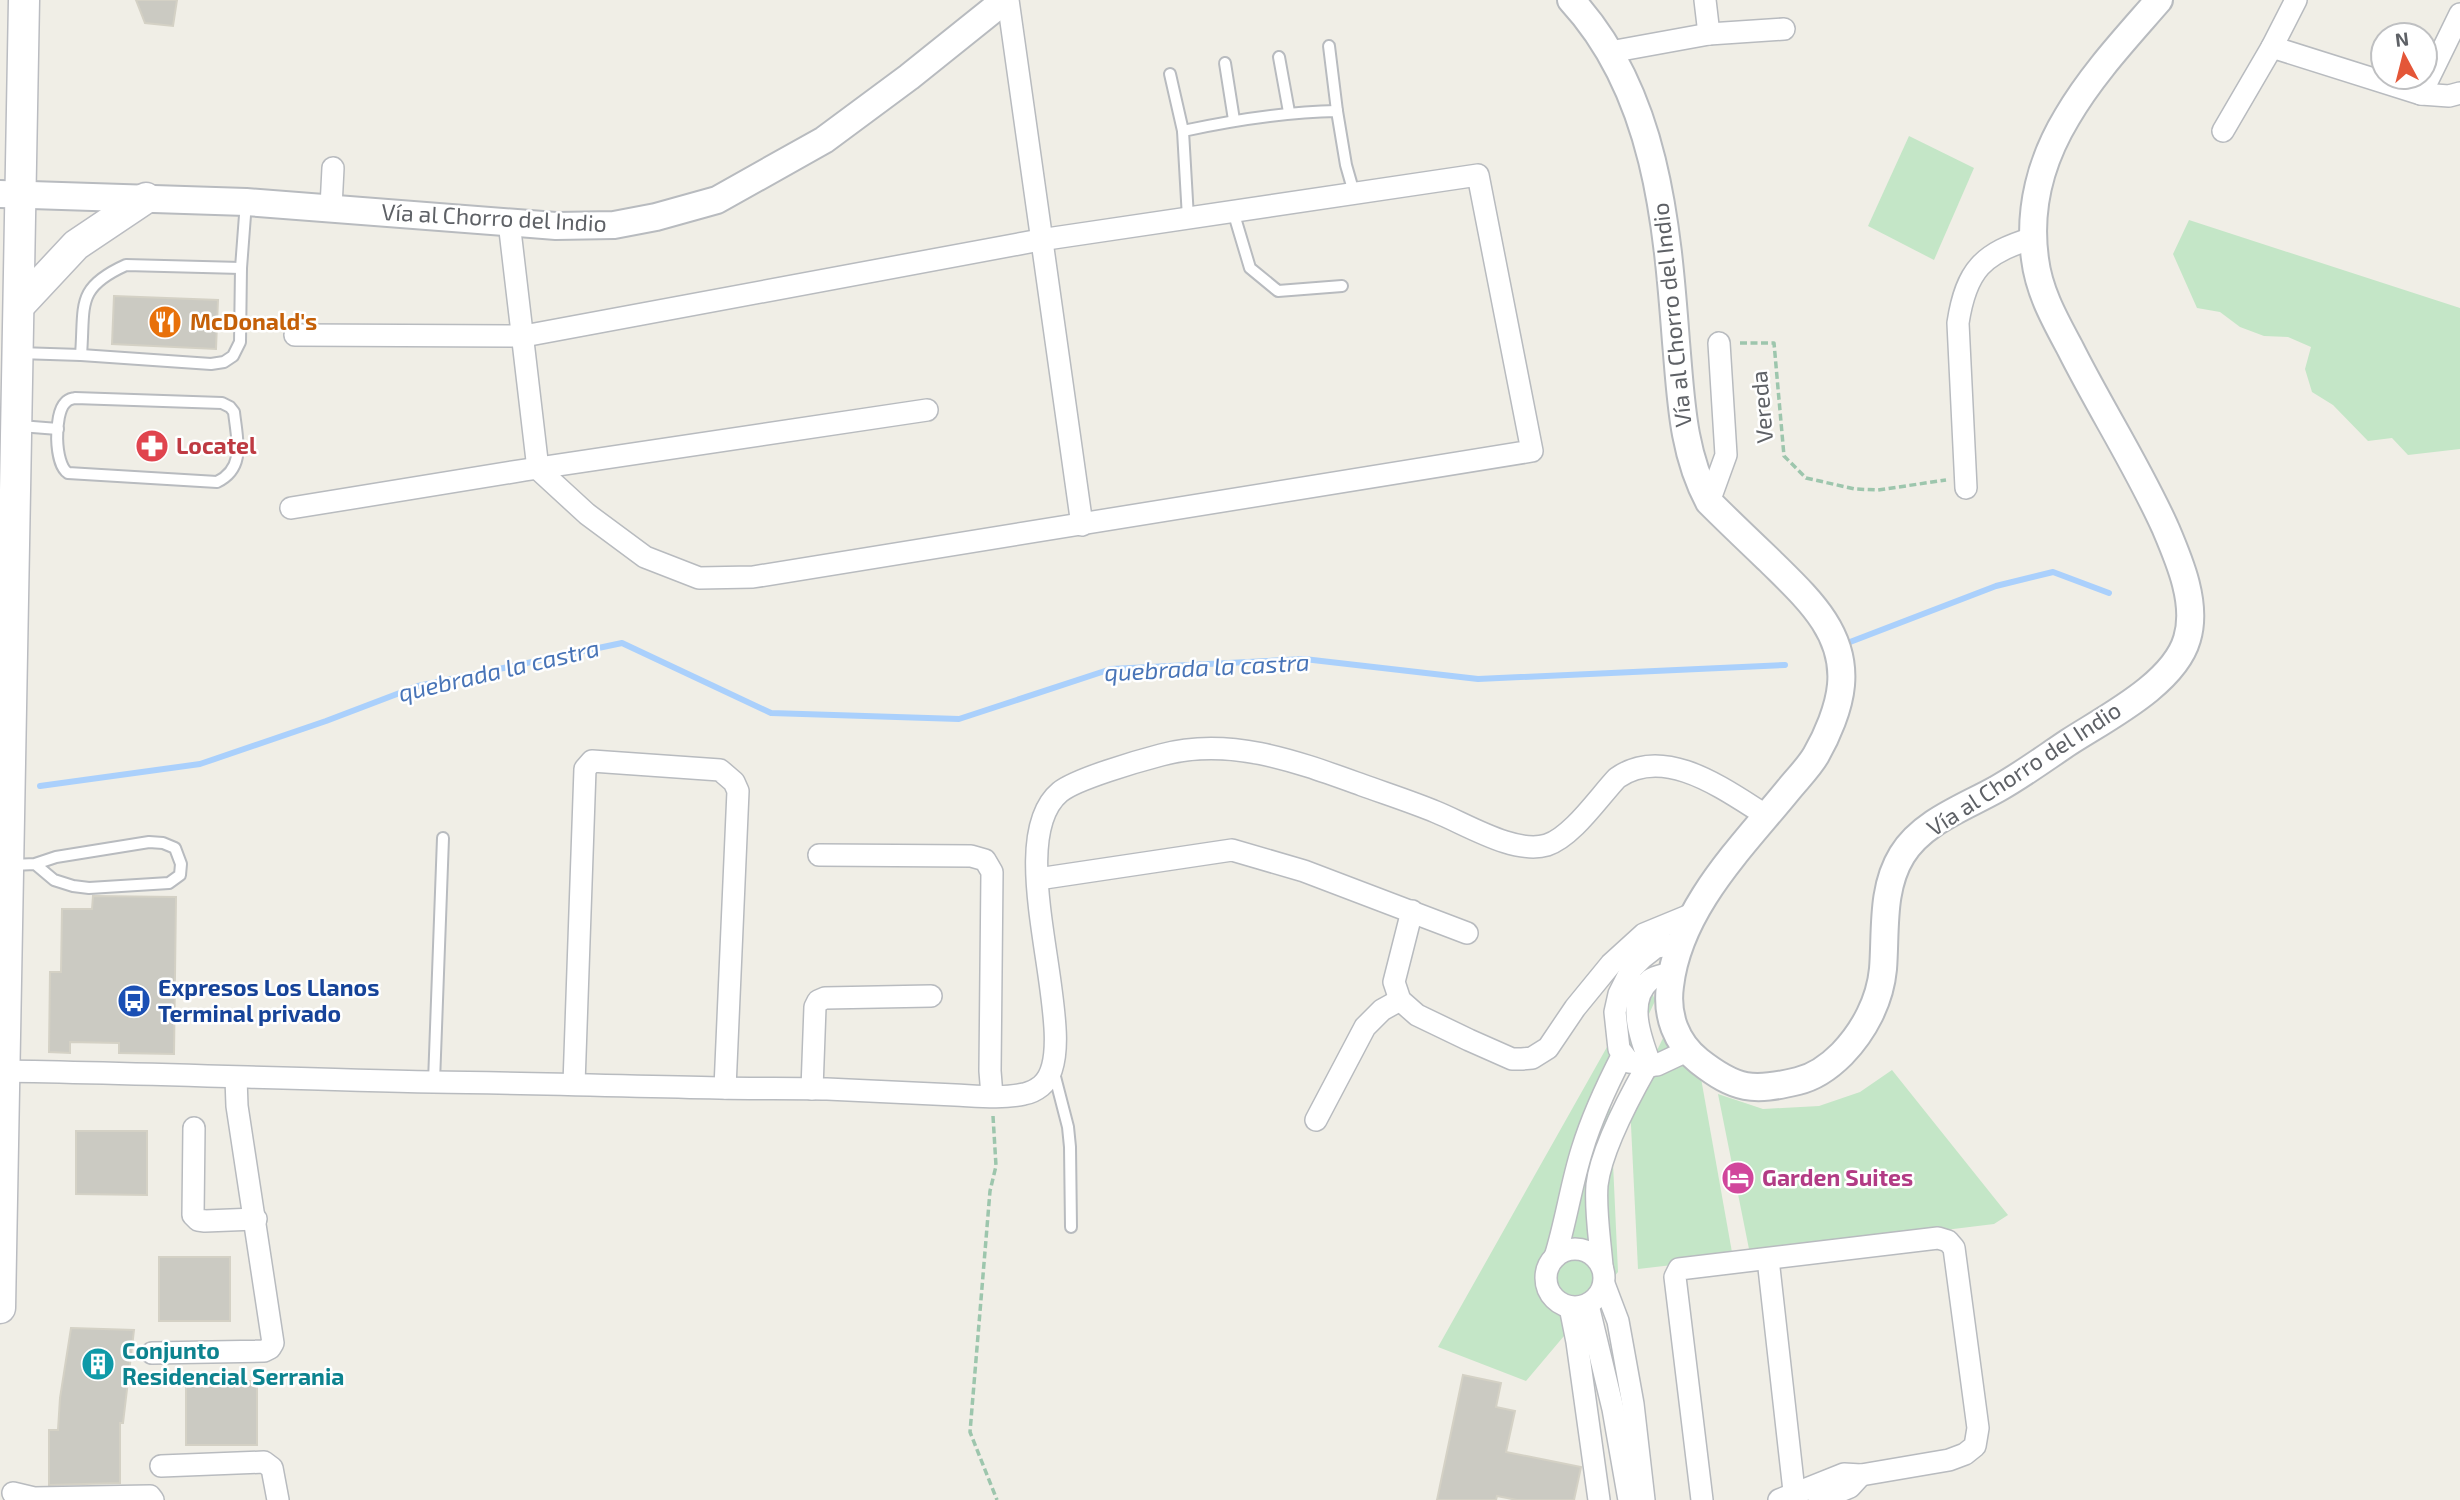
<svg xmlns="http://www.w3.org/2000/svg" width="2460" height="1500" viewBox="0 0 2460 1500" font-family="'Exo 2',sans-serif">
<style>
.green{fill:#c4e6c7}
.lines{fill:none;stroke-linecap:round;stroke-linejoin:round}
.stream{stroke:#aad0fc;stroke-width:6}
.building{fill:#cbcac2;stroke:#d4d1c5;stroke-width:2}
.service-casing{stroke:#b8bbbf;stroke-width:14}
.minor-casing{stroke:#b8bbbf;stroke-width:24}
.tertiary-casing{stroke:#b8bbbf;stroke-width:30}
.secondary-casing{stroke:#babcc1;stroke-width:33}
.path{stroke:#9dc6ad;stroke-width:3.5;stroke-dasharray:7 3.5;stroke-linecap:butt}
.service{stroke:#fff;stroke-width:10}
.minor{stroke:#fff;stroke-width:21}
.tertiary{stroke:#fff;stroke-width:26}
.secondary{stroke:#fff;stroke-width:30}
.labels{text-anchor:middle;stroke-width:5;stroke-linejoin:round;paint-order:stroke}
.street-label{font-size:23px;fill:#5e6166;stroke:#fff}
.food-label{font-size:23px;font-weight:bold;fill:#c56008;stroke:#fff;text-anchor:start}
.health-label{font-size:23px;font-weight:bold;fill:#be3a42;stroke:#fff;text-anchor:start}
.transit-label{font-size:23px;font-weight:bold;fill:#164399;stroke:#fff;text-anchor:start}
.hotel-label{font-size:23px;font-weight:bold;fill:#b23c85;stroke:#fff;text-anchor:start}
.culture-label{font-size:23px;font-weight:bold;fill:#0d838f;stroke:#fff;text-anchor:start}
.water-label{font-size:24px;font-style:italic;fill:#4874b7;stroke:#fff}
</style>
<rect width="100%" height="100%" fill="#f0eee6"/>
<g class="green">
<polygon points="1909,136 1974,168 1934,260 1868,226"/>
<polygon points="2189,220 2460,308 2460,449 2408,455 2392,438 2368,441 2333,405 2312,392 2305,369 2311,347 2288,337 2264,336 2240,327 2220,312 2197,308 2173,254"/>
<polygon points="1647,976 1655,1001 1610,1098 1618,1272 1526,1381 1438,1347"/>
<polygon points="1668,1028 1699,1067 1733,1258 1638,1269 1630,1105"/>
<polygon points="1892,1070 2008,1215 1994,1224 1750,1254 1718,1094 1763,1109 1819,1106 1860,1092"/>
</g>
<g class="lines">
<g class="stream">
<polyline points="1850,642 1996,586 2053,572 2109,593"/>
<polyline points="40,786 200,764 326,721 418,686 622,643 771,713 959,719 1111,669 1304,659 1478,679 1785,665"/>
</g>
</g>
<g class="building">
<polygon points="136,0 177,0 173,26 145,23"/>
<polygon points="114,296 218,300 216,349 112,344"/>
<polygon points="93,896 176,897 174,1054 119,1053 119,1043 70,1042 70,1053 49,1052 50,972 61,972 62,909 92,909"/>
<polygon points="76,1131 147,1131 147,1195 76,1194"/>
<rect x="159" y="1257" width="71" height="64"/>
<polygon points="71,1328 134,1330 123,1423 120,1423 120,1483 49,1485 49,1430 58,1430 60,1398"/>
<polygon points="1463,1375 1501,1383 1496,1407 1515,1411 1506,1452 1581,1467 1574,1500 1517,1500 1497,1496 1496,1500 1437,1500"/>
<rect x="186" y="1381" width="71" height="64"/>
</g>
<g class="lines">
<defs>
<g id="service">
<polyline points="1329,46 1337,111"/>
<polyline points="1279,57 1289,112"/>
<polyline points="1225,63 1234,120"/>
<polyline points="1170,74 1183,131"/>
<polyline points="1233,211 1250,268 1278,291 1342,286"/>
<path d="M1188,218L1183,131C1234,120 1284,112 1337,111L1346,165L1354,193"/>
<polyline points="19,353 81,355 211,364 224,362 233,356 240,342 241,268 246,202"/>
<path d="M81,355C85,305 75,288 126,265L241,268"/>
<path d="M75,398L222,403L230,407L234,412C237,440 246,468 217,482L68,473C54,464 54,414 65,403C68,399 71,399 75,398Z"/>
<polyline points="20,426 58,429"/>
<polyline points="12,865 35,864 56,857 149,842 163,843 175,848 181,864 180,875 169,883 89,888 73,886 54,880 35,864"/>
<polyline points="1053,1069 1068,1127 1070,1147 1071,1227"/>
<polyline points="434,1082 443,838"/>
</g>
<g id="minor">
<polyline points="1008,0 1082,525"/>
<polyline points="1705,0 1709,34"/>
<polyline points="2296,0 2272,47 2421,94 2449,96 2460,93"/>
<polyline points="1610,52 1709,34 1784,29"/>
<polyline points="2421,94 2460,14"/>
<polyline points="2223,131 2272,47"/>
<polyline points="331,207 333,168"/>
<polyline points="295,335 524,336 1040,240 1478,175 1532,451 753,577 699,578 645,557 587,514 538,469 509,222"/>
<path d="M1966,488L1958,323C1966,270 1983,253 2033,238"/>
<polyline points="1709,502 1726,455 1719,343"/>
<polyline points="291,508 525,470 927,410"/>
<polyline points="819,855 971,856 985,860 992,872 990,1071 992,1096"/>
<polyline points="1038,879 1232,850 1304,871 1467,933"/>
<polyline points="1412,911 1394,982 1400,1000 1417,1015 1469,1040 1512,1059 1522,1059 1532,1058 1548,1048 1575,1008 1611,964 1644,934 1695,913"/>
<polyline points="1679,944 1656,947 1642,958 1632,968 1619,994 1615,1012 1619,1049 1629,1062 1657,1065 1689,1050"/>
<path d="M1651,1066C1642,1042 1625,1001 1650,980C1655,976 1664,975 1671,973"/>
<path d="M0,1071C144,1073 289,1079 433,1082C528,1083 623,1086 719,1088C755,1089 791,1088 827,1089C870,1091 912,1093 955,1095C977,1096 1002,1099 1024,1094C1030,1093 1036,1090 1041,1086C1089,1048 996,845 1060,792C1076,779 1138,761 1161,755C1230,736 1298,762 1362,785C1387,794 1412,802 1436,812C1466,824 1515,855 1547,845C1572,837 1599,797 1617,778C1665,744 1725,790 1767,816"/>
<polyline points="574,1084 585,769 592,761 720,770 734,782 738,791 725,1088"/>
<polyline points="812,1089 815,1007 818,1001 825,998 931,996"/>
<polyline points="1316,1120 1365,1027 1382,1010 1400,1000"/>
<polyline points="194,1128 193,1215 198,1220 205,1221 256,1219"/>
<circle cx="1575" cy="1278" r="29"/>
<path d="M1555,1257C1566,1222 1571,1185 1582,1150C1592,1117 1607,1085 1623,1054"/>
<polyline points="1768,1259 1795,1500"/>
<path d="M1602,1266C1600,1240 1595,1211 1597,1185C1601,1151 1630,1096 1647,1066"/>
<polyline points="1604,1284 1618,1321 1633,1404 1644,1500"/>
<polyline points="1588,1305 1613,1409 1629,1500"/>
<polyline points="1570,1307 1577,1342 1599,1500"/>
<polyline points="152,1353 264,1351 270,1348 273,1343 237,1106 236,1078"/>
<polyline points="161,1466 264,1462 272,1468 278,1500"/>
<polyline points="13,1493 34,1498 150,1496 153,1500"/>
<polyline points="1702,1500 1675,1277 1679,1269 1938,1238 1948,1241 1954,1248 1978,1428 1975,1446 1965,1454 1949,1460 1861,1475 1844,1474 1779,1500"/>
<polyline points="1819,1500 1850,1487 1861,1475"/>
</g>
<g id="tertiary">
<path d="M1571,0C1656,92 1667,222 1676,342C1681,398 1682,452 1709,502C1729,522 1749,541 1770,561C1805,596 1846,631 1841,685C1839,708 1827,736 1816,755C1809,767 1798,778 1789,789C1742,847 1679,908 1670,986C1666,1015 1676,1043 1699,1061C1736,1090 1753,1092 1798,1081C1815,1077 1829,1067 1842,1054C1864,1031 1880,1001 1883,969C1886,931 1881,889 1902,855C1922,822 1965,807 1997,789C2022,775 2045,758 2069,742C2106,718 2174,684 2187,639C2198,603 2179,560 2165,527C2137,465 2100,408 2070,348C2055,320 2039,292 2035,259C2028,209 2041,160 2067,117C2092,74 2127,37 2159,0"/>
<polyline points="0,194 246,202 556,226 614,225 656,217 717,200 824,140 909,77 1005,0"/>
</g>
<g id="secondary">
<polyline points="19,306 76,245 146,198"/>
<polyline points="0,1308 24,0"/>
</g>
</defs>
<use href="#service" class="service-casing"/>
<use href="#minor" class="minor-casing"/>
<use href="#tertiary" class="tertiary-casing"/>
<use href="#secondary" class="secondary-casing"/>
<g class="path">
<polyline points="1740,343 1774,343 1784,456 1806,478 1855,489 1878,490 1946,480"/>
<polyline points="993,1116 996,1166 990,1191 970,1432 997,1500"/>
</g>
<use href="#service" class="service"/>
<use href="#minor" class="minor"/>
<use href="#tertiary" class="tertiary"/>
<use href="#secondary" class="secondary"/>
</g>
<defs>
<symbol id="restaurant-disc" viewBox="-11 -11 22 22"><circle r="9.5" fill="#e8710a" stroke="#fff"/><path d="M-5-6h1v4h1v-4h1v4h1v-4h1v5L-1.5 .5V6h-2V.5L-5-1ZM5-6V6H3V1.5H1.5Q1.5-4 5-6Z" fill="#fff"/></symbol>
<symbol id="pharmacy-disc" viewBox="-11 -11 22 22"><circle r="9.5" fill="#e0444e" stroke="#fff"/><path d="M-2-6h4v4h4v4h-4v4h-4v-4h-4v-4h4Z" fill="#fff"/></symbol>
<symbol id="bus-disc" viewBox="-11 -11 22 22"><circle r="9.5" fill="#1a4fb4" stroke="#fff"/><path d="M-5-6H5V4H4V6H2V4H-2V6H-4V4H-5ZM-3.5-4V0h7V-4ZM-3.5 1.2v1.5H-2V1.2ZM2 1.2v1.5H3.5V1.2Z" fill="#fff"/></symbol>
<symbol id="hotel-disc" viewBox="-11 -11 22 22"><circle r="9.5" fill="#d1479c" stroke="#fff"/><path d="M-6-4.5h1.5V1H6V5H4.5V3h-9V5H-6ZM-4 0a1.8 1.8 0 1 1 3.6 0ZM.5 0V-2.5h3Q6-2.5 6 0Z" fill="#fff"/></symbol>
<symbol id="building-disc" viewBox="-11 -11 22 22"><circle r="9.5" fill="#0f9aa8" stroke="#fff"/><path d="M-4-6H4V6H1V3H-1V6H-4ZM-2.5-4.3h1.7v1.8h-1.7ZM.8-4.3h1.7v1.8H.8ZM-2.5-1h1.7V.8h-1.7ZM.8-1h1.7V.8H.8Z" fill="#fff"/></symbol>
</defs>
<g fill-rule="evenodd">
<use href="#restaurant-disc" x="146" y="303" width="38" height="38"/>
<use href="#pharmacy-disc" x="133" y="427" width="38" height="38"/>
<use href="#bus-disc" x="115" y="982" width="38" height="38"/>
<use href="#hotel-disc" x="1719" y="1159" width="38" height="38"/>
<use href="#building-disc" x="79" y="1345" width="38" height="38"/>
</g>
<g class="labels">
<g class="street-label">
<text transform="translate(494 218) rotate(3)" y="8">Vía al Chorro del Indio</text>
<text transform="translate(1672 315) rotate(-96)" y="8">Vía al Chorro del Indio</text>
<text transform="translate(1762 407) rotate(-95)" y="8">Vereda</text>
<text transform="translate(2024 769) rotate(-33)" y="8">Vía al Chorro del Indio</text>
</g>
<g class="food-label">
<text x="190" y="330">McDonald's</text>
</g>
<g class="health-label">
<text x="176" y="454">Locatel</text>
</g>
<g class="transit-label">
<text x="158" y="996">Expresos Los Llanos<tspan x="158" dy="26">Terminal privado</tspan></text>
</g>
<g class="hotel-label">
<text x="1762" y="1186">Garden Suites</text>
</g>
<g class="culture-label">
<text x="122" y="1359">Conjunto<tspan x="122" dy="26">Residencial Serrania</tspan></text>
</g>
<g class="water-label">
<text transform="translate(1207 668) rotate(-3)" y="8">quebrada la castra</text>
<text transform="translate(499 671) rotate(-13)" y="8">quebrada la castra</text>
</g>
</g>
<g transform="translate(2404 56) rotate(353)"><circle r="33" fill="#ffffff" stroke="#bfc0c2" stroke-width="2"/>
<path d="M0-5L12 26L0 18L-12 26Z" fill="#e45638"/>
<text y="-10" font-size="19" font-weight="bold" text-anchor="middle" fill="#5e6166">N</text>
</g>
</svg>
